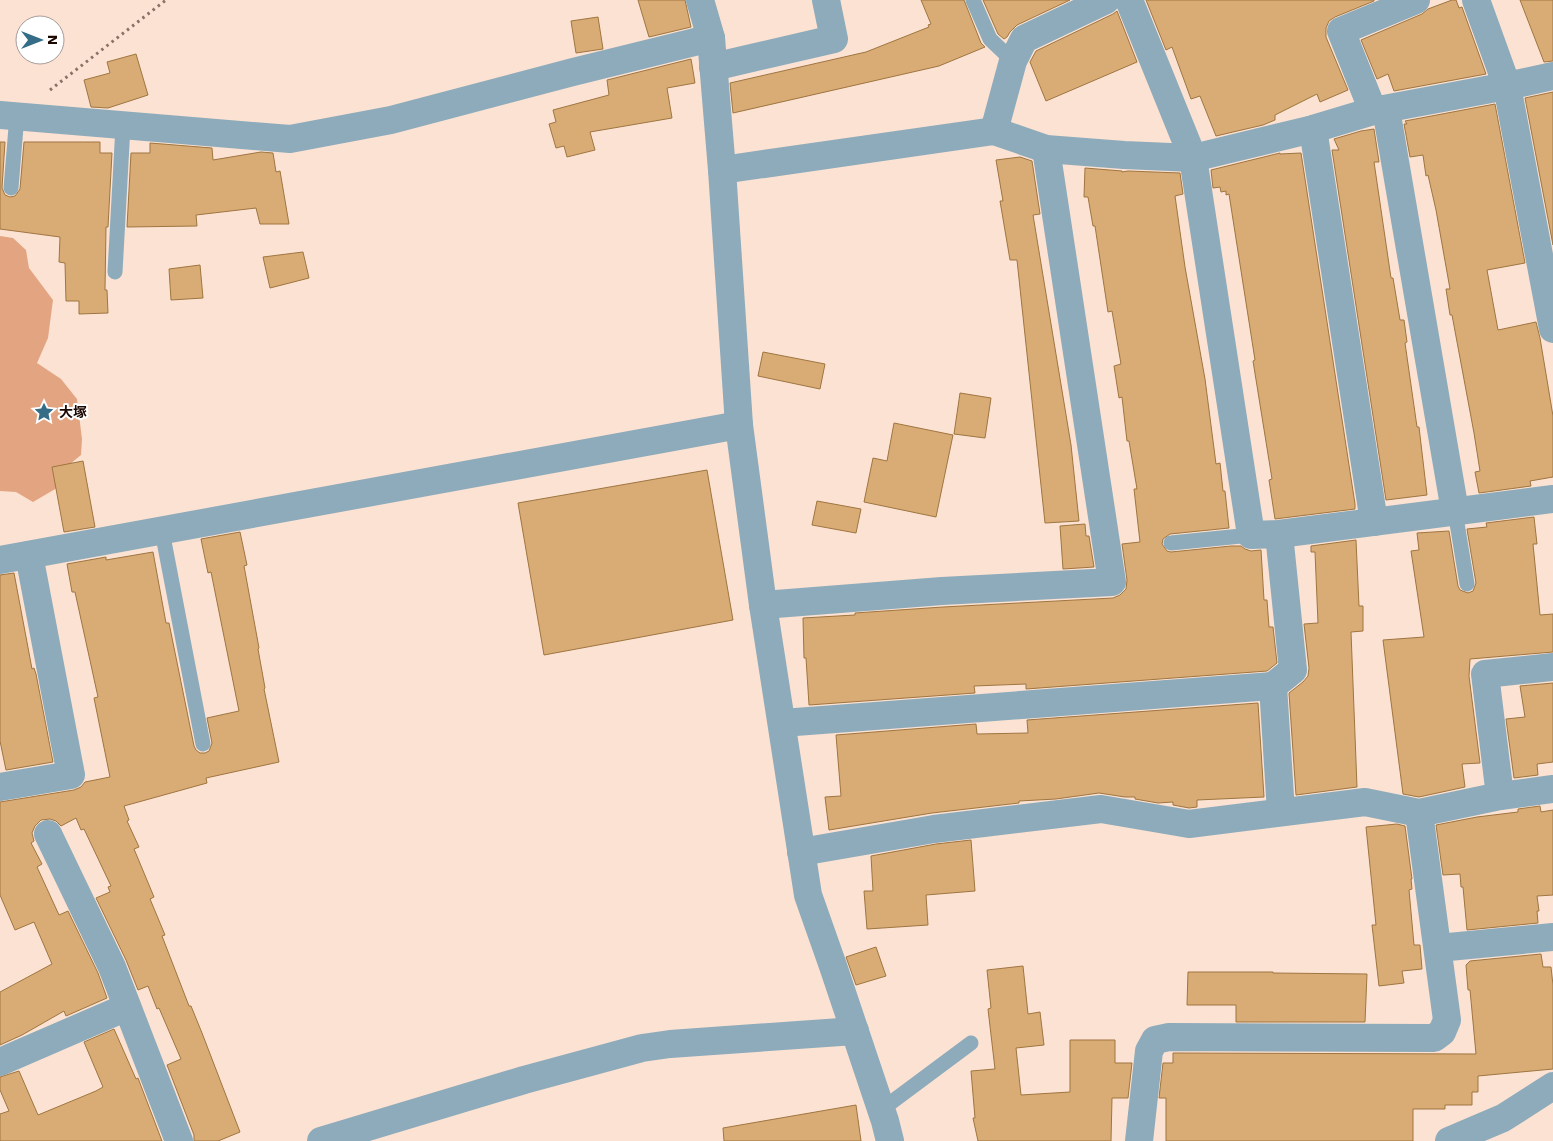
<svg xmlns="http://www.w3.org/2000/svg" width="1553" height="1141" viewBox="0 0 1553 1141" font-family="'Work Sans','Noto Sans JP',sans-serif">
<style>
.forest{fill:#e3a581}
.building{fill:#d9ac76;stroke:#9f7540}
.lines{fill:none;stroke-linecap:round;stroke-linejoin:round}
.path{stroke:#897167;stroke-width:3;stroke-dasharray:2.5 4;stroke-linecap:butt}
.lane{stroke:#8dabba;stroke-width:15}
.street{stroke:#8dabba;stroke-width:28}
.labels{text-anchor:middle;stroke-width:4;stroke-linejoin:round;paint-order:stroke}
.poi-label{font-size:14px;font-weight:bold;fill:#1c0700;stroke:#fff;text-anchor:start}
</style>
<rect width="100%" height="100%" fill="#fce2d3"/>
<polygon class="forest" points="0,236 13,238 26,250 29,268 53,300 48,338 37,363 61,379 77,399 82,439 81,455 64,469 57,488 33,502 16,492 0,491"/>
<g class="building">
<polygon points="638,0 685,0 691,27 649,37"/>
<polygon points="921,0 964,0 981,43 985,47 939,66 733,113 730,83 866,52 929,27 928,25 931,24"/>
<polygon points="983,0 1070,0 1017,25 1010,32 1007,37 1004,39 998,34"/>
<polygon points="1146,0 1374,0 1374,1 1335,17 1329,21 1326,28 1326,37 1348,90 1320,102 1317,94 1275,115 1275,120 1263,125 1216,136 1200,96 1191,99 1172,47 1166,50"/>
<polygon points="1452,0 1456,0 1459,8 1462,7 1486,74 1394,91 1388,74 1377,79 1361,40 1422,14 1428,9"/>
<polygon points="1520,0 1553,0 1553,61 1544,62"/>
<polygon points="1117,11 1137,62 1046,101 1030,62 1036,51 1113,14"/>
<polygon points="598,17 603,49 576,53 571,21"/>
<polygon points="136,54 148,95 108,108 91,107 84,80 110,73 107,62"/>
<polygon points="691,59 695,83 667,88 672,118 590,132 595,150 567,157 564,146 556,148 549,124 556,122 553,110 609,95 607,80"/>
<polygon points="1553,92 1553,245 1525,98"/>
<polygon points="1495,104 1525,263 1487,270 1498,330 1536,322 1540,338 1553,416 1553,477 1530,481 1531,486 1479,493 1475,472 1480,471 1474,433 1452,315 1450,315 1446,289 1450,289 1436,210 1428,175 1426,176 1423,155 1410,157 1404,124 1407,124 1405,121"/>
<polygon points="1374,129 1379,162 1374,162 1391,278 1393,278 1400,320 1404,320 1407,342 1405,343 1417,427 1419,427 1427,495 1386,500 1332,150 1339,150 1334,139 1361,131"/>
<polygon points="0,142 5,142 2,188 5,195 10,197 15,196 20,189 24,142 100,142 100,153 112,153 108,227 106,227 105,290 107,290 108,313 79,314 79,301 66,301 65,263 59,262 60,237 0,229"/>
<polygon points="150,143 212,148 213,160 261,152 273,153 276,172 280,171 289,224 260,224 256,208 196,215 197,226 127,227 131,153 150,153"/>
<polygon points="1280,153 1280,154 1301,153 1355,504 1355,509 1275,519 1269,480 1272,479 1253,361 1255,360 1229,194 1226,195 1226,191 1221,192 1220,187 1213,188 1211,170"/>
<polygon points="1020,157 1032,161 1040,214 1033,215 1071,445 1079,521 1045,523 1017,260 1010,260 1000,201 1003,201 996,160"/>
<polygon points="1085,168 1122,171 1122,172 1128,171 1180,173 1183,194 1175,196 1185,267 1205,379 1216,464 1220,463 1223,491 1225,491 1229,528 1170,534 1163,539 1162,544 1167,551 1171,552 1231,546 1241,546 1245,549 1251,551 1261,550 1264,600 1267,600 1269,627 1273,627 1277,663 1267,671 1026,689 1026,684 974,686 975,693 809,705 806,658 804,658 803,618 855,615 855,613 943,607 1113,598 1120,595 1126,589 1127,580 1122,544 1140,542 1134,489 1137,489 1129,441 1127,441 1122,397 1119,398 1114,366 1121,364 1112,311 1108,312 1095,226 1093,226 1088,197 1084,197"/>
<polygon points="303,252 309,278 270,288 263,257"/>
<polygon points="200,265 203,298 171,300 169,269"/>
<polygon points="763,352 825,364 820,389 758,376"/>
<polygon points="960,393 991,398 985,438 954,434"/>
<polygon points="894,423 953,435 936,517 864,502 873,458 887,461"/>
<polygon points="83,461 95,527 64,532 52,467"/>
<polygon points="707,470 733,620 544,655 518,503"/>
<polygon points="817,501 861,509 856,533 812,525"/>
<polygon points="1534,517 1537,544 1533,544 1540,615 1553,614 1553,652 1470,659 1469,676 1480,763 1462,764 1465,787 1419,797 1403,794 1383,640 1424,637 1411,551 1419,550 1417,533 1449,531 1458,586 1460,590 1468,593 1473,591 1476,583 1467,529 1487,527 1486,523"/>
<polygon points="1085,524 1086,536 1089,536 1094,567 1063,569 1060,526"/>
<polygon points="240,532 247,565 244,566 259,648 258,649 265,688 264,689 279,762 206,778 207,783 124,806 129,820 127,821 139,847 134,849 154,897 150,899 165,935 162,936 189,1006 191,1006 202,1033 240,1132 218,1141 194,1141 194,1135 167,1065 181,1059 159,1008 157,1009 148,986 138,990 126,960 96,898 110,892 108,887 111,886 84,829 81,830 76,818 61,826 56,821 50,819 41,820 35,826 32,833 34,841 31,843 42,864 37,867 59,915 68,911 98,973 107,998 66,1016 64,1011 22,1035 0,1045 0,992 52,964 34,922 15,930 0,895 0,802 74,790 81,787 85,782 110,777 94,698 98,697 75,592 72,592 67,564 106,557 106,560 153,552 166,623 169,623 194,746 196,750 200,753 205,753 209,751 212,743 207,718 239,711 211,572 208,573 201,539"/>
<polygon points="1356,540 1359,606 1363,606 1363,631 1351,632 1357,787 1296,795 1289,693 1303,682 1308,676 1309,668 1304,624 1318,623 1315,552 1311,552 1311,546"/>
<polygon points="14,573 32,669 34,668 36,674 53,762 6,770 0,741 0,575"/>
<polygon points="1553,683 1553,762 1537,764 1538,775 1514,778 1506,719 1525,717 1520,686"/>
<polygon points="1258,703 1264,797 1197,800 1197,807 1189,808 1173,805 1173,802 1158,803 1135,799 1135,797 1125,797 1099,793 1056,799 1019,801 1019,803 932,813 829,830 825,797 841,796 836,735 976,724 977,734 1028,733 1027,720"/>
<polygon points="1540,806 1541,812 1553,810 1553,895 1537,896 1539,911 1537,911 1538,923 1467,930 1463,887 1461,887 1460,874 1443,875 1436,825 1477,817 1518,812 1518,809"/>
<polygon points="1397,824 1405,826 1412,879 1411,879 1412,889 1409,890 1414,945 1420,945 1422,969 1402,971 1404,983 1379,986 1372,925 1376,925 1366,827"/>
<polygon points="971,840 975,891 926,895 928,925 867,929 864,891 873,891 871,856 936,844"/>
<polygon points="876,947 886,976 856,985 846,957"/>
<polygon points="1541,954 1543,967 1551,967 1553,985 1553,1069 1478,1076 1478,1092 1472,1092 1472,1105 1445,1105 1445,1109 1413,1109 1413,1141 1166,1141 1166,1098 1159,1098 1163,1063 1173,1063 1173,1053 1476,1054 1470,990 1468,990 1466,965 1470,961"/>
<polygon points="1023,966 1028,1014 1040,1012 1044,1045 1016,1048 1021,1095 1070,1092 1070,1040 1115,1040 1115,1063 1132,1063 1128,1098 1112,1098 1111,1141 978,1141 973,1118 975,1118 971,1071 995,1069 988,1009 991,1008 987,970"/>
<polygon points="1188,972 1273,972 1273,973 1367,974 1365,1022 1236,1022 1236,1005 1187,1005"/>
<polygon points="114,1029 136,1079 138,1078 162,1141 0,1141 0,1114 9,1111 0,1090 0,1077 19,1071 38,1115 96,1091 103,1087 84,1042"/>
<polygon points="856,1105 861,1141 724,1141 723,1128"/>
</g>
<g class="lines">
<polyline class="path" points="50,90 166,0"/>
<g class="lane">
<polyline points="973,0 990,39 1013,61"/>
<polyline points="11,188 17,115"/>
<polyline points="115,272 123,126"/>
<polyline points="1455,511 1467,584"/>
<polyline points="162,531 203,744"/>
<polyline points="1171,543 1251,535"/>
<polyline points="881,1110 971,1043"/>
</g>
<g class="street">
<polyline points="700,0 711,38 722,170 739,425 763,605 808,895 833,966 885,1121 890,1141"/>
<polyline points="1129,0 1193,158 1251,535 1279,534 1553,499"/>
<polyline points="1476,0 1507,86 1553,329"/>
<polyline points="713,67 834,39 826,0"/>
<polyline points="1386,109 1455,511"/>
<polyline points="1373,111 1341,31 1416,0"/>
<polyline points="0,115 290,139 391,120 573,72 711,38"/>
<polyline points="1313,129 1374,522"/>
<polyline points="994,131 1013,61 1024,39 1106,0"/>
<polyline points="722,170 994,131 1046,149 1124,155 1193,158 1313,129 1373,111 1507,86 1553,76"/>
<polyline points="1279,534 1293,670 1273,686 1281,812"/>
<polyline points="0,560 739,425"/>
<polyline points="763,605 942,591 1112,582 1046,149"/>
<polyline points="782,723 1273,686"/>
<polyline points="0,787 71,775 29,555"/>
<polyline points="1500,796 1485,674 1553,667"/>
<polyline points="48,834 112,967 179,1141"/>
<polyline points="801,852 934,829 1101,809 1189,824 1365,802 1419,813 1500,796 1553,789"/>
<polyline points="1438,948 1553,937"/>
<polyline points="0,1062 127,1007"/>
<polyline points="321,1141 524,1080 642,1048 670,1044 855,1031"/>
<polyline points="1139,1141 1149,1051 1155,1040 1169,1037 1434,1038 1442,1032 1447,1020 1419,813"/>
<polyline points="1449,1141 1503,1118 1553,1086"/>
</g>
</g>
<defs>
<symbol id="sight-bare" viewBox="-9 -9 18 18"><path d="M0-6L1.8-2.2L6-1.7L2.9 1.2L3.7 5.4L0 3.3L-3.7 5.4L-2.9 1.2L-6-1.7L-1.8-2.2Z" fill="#356d87" stroke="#fff" stroke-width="2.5" paint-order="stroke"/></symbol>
</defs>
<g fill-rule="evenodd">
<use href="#sight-bare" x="30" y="398" width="28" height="28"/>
</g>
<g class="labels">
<g class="poi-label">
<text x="59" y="417">大塚</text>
</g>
</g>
<g transform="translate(40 40) rotate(90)"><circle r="24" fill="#ffffff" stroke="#a49c99"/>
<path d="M0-4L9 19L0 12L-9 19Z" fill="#356d87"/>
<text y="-8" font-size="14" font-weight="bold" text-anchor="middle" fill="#1c0700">N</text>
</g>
</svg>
